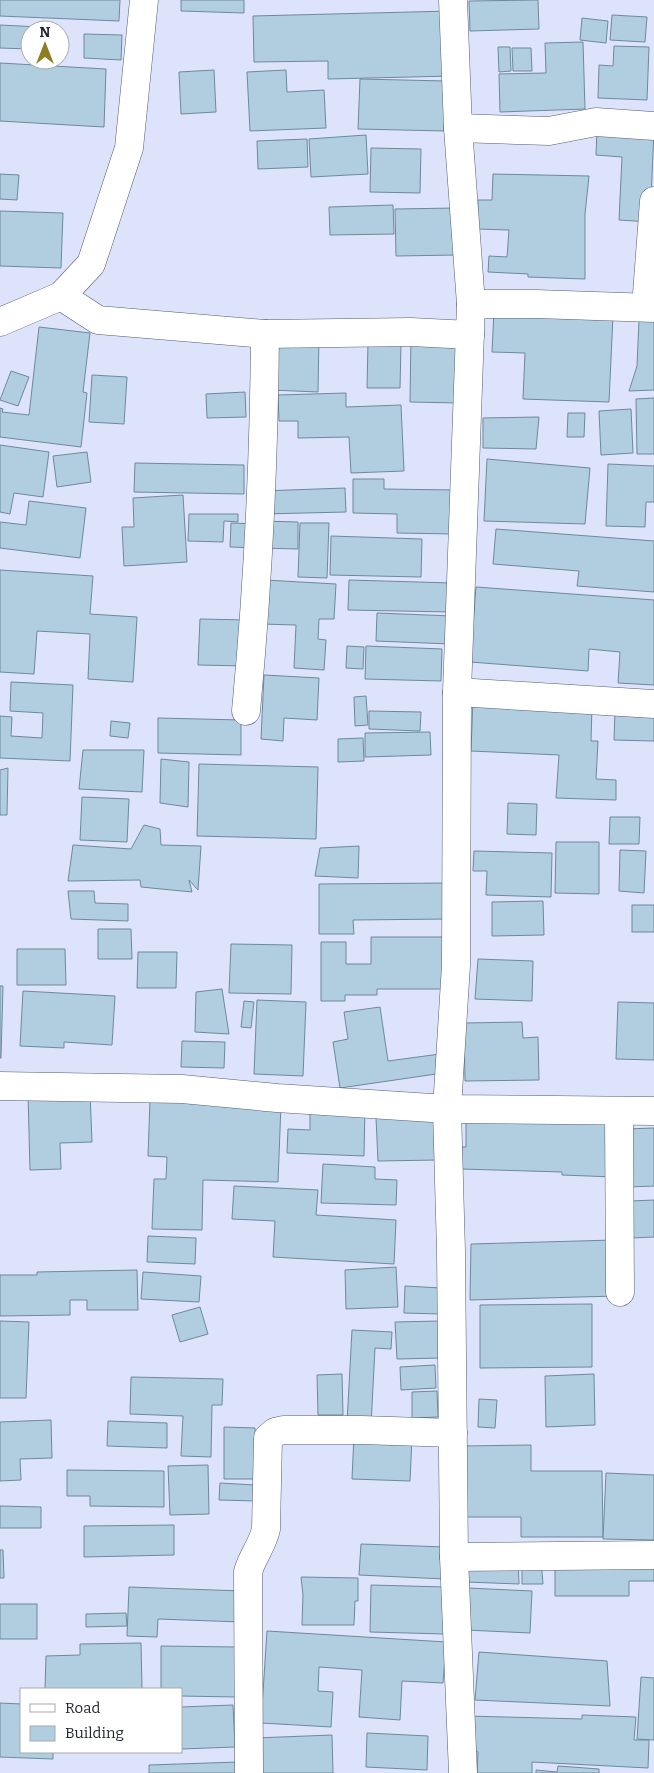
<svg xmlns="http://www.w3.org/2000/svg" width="654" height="1773" viewBox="0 0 654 1773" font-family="Bitter,serif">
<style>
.building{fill:#b1cee1;stroke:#6e899b}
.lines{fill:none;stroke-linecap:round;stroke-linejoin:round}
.minor-casing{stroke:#545c75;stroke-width:29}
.minor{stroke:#fff;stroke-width:28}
</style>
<rect width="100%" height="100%" fill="#dce3fb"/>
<g class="building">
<polygon points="0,0 120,0 119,21 0,16"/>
<polygon points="181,0 244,0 244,13 181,11"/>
<polygon points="538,0 539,29 470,31 469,1"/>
<polygon points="450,11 452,76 328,79 328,61 254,62 253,16"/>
<polygon points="612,15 647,17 645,42 610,40"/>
<polygon points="582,18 608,21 606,43 580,40"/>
<polygon points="0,25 62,28 61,51 60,30 30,30 30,49 0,48"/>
<polygon points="84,34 122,35 121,60 84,58"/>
<polygon points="583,42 585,109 500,112 499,74 546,73 545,43"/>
<polygon points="614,46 649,47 647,100 598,98 599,65 613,66"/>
<polygon points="498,47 510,47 511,71 499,72"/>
<polygon points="512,48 531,48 532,71 513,71"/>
<polygon points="0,63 106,69 104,127 0,121"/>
<polygon points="214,70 216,112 181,114 179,72"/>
<polygon points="286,70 287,92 324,90 326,128 250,131 247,72"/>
<polygon points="360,79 446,81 445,131 358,129"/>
<polygon points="597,127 654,130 650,222 619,220 622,157 596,155"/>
<polygon points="366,135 368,174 311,177 309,139"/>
<polygon points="307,139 308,167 258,169 257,141"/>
<polygon points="371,148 421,149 420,193 370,192"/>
<polygon points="0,174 19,175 17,200 0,199"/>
<polygon points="493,174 589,176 585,214 585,279 528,277 528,274 488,272 489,256 507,257 509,230 477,229 478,200 492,200"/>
<polygon points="393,205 394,234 330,235 329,207"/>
<polygon points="456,208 457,255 396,256 395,209"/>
<polygon points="0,211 63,213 61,268 0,266"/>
<polygon points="494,310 613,316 609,402 523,399 525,353 492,352"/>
<polygon points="639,320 654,321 654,390 629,391 637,366"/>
<polygon points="39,327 90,333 83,392 87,393 81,447 0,437 0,408 3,409 2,412 29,415"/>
<polygon points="268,333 319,335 318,392 271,390"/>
<polygon points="411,335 461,336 459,403 410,402"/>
<polygon points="368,342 401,343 400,388 367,388"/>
<polygon points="11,371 29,377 18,406 0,400"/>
<polygon points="92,375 127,377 124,424 89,422"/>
<polygon points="245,392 246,417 207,418 206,394"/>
<polygon points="346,393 346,407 401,405 404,471 351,473 349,437 298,438 298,421 279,421 278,395"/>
<polygon points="654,398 654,454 637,454 636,399"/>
<polygon points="631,409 633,453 601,455 599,411"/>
<polygon points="568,413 585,413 584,437 567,437"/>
<polygon points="539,417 536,449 483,448 483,418"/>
<polygon points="0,445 49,452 43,497 14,493 10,514 0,512"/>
<polygon points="87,452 91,482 57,487 53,456"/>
<polygon points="487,459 590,468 585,524 484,521"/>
<polygon points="135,463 244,465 244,494 134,492"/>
<polygon points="608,464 654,466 654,502 646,502 645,527 606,526"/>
<polygon points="353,479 384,479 384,489 455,490 454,534 397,533 397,514 353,513"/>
<polygon points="345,488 346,512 262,514 261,491"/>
<polygon points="183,495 187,562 124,566 122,527 134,527 133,498"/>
<polygon points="29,501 86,508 80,558 0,548 0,522 26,525"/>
<polygon points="189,514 238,514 238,522 224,521 223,542 188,541"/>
<polygon points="261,521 298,522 298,549 260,548"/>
<polygon points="231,523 258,524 257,548 230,547"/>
<polygon points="300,523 329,523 327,578 298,577"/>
<polygon points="496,529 654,541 654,592 577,586 579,571 493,564"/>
<polygon points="331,536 422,539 421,577 330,575"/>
<polygon points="0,570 93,576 90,614 137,617 133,682 88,679 90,634 37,631 34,674 0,672"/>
<polygon points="265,580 336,584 334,619 319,619 318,639 326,640 324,670 294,668 296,625 261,624"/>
<polygon points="349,580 452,583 451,612 348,610"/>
<polygon points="476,587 654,600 654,685 618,683 620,652 589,649 588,671 470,662"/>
<polygon points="377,613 452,616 451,644 376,641"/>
<polygon points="200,619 248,620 247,666 198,665"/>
<polygon points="347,646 364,647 363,669 346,668"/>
<polygon points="366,646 442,649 441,681 365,679"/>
<polygon points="264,675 319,678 317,720 284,718 283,741 261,739"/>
<polygon points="11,682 73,685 70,761 0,758 0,716 12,717 11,736 42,738 43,713 10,711"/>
<polygon points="366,696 368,725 355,726 354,697"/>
<polygon points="473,700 592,705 591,741 598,741 596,779 616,780 616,800 556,798 559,755 471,751"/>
<polygon points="369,711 421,712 420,731 369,729"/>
<polygon points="615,711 654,711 654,741 614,740"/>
<polygon points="158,718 241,720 241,755 158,753"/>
<polygon points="111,721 130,723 128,738 110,736"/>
<polygon points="430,732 431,755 365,757 365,733"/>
<polygon points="363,738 364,761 338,762 338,739"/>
<polygon points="83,750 144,750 142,792 79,789"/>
<polygon points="161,759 189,762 188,807 160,803"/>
<polygon points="199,764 318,767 316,839 197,836"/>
<polygon points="8,768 7,815 0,815 0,770"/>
<polygon points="82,797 129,799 127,842 80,840"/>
<polygon points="508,803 537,804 536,835 507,834"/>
<polygon points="610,817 640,817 639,844 609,844"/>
<polygon points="144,825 160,829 161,845 201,846 198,890 189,880 192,892 141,887 140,880 68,881 73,845 131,849"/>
<polygon points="556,842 599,842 599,894 555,893"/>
<polygon points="359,846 358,878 315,876 320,848"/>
<polygon points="620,850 646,851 644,893 619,891"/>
<polygon points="474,851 552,853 551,897 486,895 487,871 473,871"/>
<polygon points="448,883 448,919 353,920 354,934 319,934 319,884"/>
<polygon points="68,891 94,891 95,903 128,904 128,921 71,919"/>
<polygon points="543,901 544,935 492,936 492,902"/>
<rect x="632" y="905" width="22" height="27"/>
<polygon points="98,929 131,929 132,959 98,959"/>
<polygon points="371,937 444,937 444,989 377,989 377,995 345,995 345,1001 321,1001 321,942 346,942 346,964 371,964"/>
<polygon points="231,944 292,945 291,994 229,993"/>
<polygon points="17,949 65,949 66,985 17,985"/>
<polygon points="138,952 177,952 176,988 137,988"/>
<polygon points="478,959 533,961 532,1001 475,999"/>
<polygon points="0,986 3,986 1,1058 0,1058"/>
<polygon points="222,989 229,1034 195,1032 196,992"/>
<polygon points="23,991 115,996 112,1045 64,1042 64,1048 20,1046"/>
<polygon points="257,1000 306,1002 303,1076 254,1074"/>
<polygon points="244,1001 254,1002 251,1028 241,1027"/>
<polygon points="618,1002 654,1003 654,1060 616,1059"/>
<polygon points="380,1007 388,1061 440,1054 443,1073 340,1088 333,1042 348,1039 344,1012"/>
<polygon points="522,1022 523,1038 538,1037 539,1080 465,1081 464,1023"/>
<polygon points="182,1041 225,1042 224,1068 181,1067"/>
<polygon points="90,1092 92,1142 60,1143 61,1169 30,1170 28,1094"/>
<polygon points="150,1100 281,1104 278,1182 203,1180 202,1230 152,1229 154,1179 166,1179 167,1157 148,1156"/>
<polygon points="310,1106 365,1107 364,1156 287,1153 288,1129 310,1130"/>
<polygon points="466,1115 613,1116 614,1177 562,1175 562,1172 461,1169 462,1147 466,1147"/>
<polygon points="376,1118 435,1119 437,1160 378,1161"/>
<polygon points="654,1128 654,1186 628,1187 626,1129"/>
<polygon points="323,1164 375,1167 375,1179 397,1180 396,1205 321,1203"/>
<polygon points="234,1186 318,1190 316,1215 396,1220 394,1264 273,1257 275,1221 232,1219"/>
<polygon points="654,1200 654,1237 631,1238 631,1201"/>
<polygon points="148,1236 196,1238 195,1264 147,1262"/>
<polygon points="614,1240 616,1296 470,1300 471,1244"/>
<polygon points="396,1267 398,1307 346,1309 345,1270"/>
<polygon points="137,1270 138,1310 87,1310 87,1300 70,1300 70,1315 0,1316 0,1275 37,1275 37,1272"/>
<polygon points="143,1272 201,1276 199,1302 141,1299"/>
<polygon points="405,1286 441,1288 440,1314 404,1313"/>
<polygon points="592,1304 592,1367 480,1368 480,1305"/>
<polygon points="200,1307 208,1334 180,1342 172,1315"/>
<polygon points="0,1321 29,1322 26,1398 0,1398"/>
<polygon points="440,1321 441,1358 397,1359 395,1322"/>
<polygon points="352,1330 392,1332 391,1349 375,1348 371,1425 347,1423"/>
<polygon points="435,1365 436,1388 401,1390 400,1367"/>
<polygon points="342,1374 343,1415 318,1415 317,1375"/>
<polygon points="594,1374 595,1425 546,1427 545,1376"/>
<polygon points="131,1377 223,1379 222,1405 212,1405 211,1457 181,1456 183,1416 130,1414"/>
<polygon points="437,1391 438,1417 412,1418 412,1392"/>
<polygon points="479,1399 497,1400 495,1428 478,1427"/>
<polygon points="51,1420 52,1458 20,1459 21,1480 0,1481 0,1422"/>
<polygon points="108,1421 167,1423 167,1448 107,1446"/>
<polygon points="224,1427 255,1428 255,1479 224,1479"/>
<polygon points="354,1435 412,1437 410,1481 352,1479"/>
<polygon points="531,1445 531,1471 602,1471 603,1537 521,1537 521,1517 465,1517 464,1446"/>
<polygon points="208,1465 209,1514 170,1515 168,1466"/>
<polygon points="67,1470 164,1471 164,1507 90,1506 90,1496 67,1496"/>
<polygon points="606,1473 654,1475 654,1540 603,1539"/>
<polygon points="220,1483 255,1485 255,1501 219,1500"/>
<polygon points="0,1506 41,1507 41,1528 0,1528"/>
<polygon points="174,1525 174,1555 84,1557 84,1526"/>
<polygon points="361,1544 446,1547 445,1579 359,1575"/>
<polygon points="0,1550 3,1550 4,1578 0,1578"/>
<polygon points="555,1558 654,1561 654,1581 629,1581 629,1596 555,1596"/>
<polygon points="518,1559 519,1584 466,1582 467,1560"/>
<polygon points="522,1560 541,1560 543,1584 522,1584"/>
<polygon points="301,1577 358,1578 358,1601 355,1601 354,1625 302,1625 303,1595"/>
<polygon points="371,1585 445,1587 445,1634 370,1632"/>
<polygon points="129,1587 242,1591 241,1622 158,1619 157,1637 127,1636"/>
<polygon points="468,1588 532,1591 530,1633 466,1630"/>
<rect x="0" y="1604" width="37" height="35"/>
<polygon points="126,1613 127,1626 86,1627 86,1614"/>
<polygon points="267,1631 446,1642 443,1683 402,1681 400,1720 359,1717 362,1670 319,1667 318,1691 333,1692 331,1727 261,1723"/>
<polygon points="141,1643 142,1689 45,1689 46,1656 80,1655 80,1644"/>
<polygon points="161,1646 237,1647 236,1697 181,1696 181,1689 161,1689"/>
<polygon points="479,1652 607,1661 610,1706 475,1700"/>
<polygon points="641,1677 654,1678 654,1740 637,1739"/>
<polygon points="0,1703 21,1704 21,1752 53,1752 53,1759 0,1757"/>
<polygon points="233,1705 235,1747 181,1749 181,1707"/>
<polygon points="582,1715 636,1717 634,1740 649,1740 648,1768 532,1762 532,1773 477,1773 478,1752 467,1750 466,1716 582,1719"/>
<polygon points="367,1733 428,1736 427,1770 366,1767"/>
<polygon points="332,1735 333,1773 256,1773 255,1738"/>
<polygon points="238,1762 238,1773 149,1773 149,1765"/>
<polygon points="558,1766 599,1769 599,1773 536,1773 536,1770 557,1772"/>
</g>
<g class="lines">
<defs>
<g id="minor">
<polyline points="453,0 458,128 471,304 457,692 456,965 447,1109 451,1252 454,1557 463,1773"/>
<polyline points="458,128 549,131 596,122 654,126"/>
<polyline points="61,296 98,320 265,334 411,332 470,335"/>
<polyline points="471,304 536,304 654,308"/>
<polyline points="646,307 654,201"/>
<polyline points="0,322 61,296 91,264 129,148 144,0"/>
<polyline points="457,692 654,704"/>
<path d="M246,711C258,585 264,460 265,334"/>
<polyline points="0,1086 182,1089 277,1098 447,1109 654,1111"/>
<polyline points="619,1112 620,1292"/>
<polyline points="454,1557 654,1555"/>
<path d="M249,1773L248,1572C252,1557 263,1544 266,1529L268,1438L275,1432L284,1430H361L453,1433"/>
</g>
</defs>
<use href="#minor" class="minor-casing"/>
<use href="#minor" class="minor"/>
</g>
<rect x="20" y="1688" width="162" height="65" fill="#ffffff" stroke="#a7a9ad"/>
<rect x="30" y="1704" width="25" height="8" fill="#ffffff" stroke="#a7a9ad"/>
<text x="65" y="1713" font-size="15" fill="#242732">Road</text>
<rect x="30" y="1726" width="25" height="15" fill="#b1cee1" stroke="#a7a9ad"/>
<text x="65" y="1738" font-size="15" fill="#242732">Building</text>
<g transform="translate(45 45)"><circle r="24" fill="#ffffff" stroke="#a7a9ad"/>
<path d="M0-4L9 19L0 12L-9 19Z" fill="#8e7d23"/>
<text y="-8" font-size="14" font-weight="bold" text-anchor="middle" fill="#242732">N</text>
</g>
</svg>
